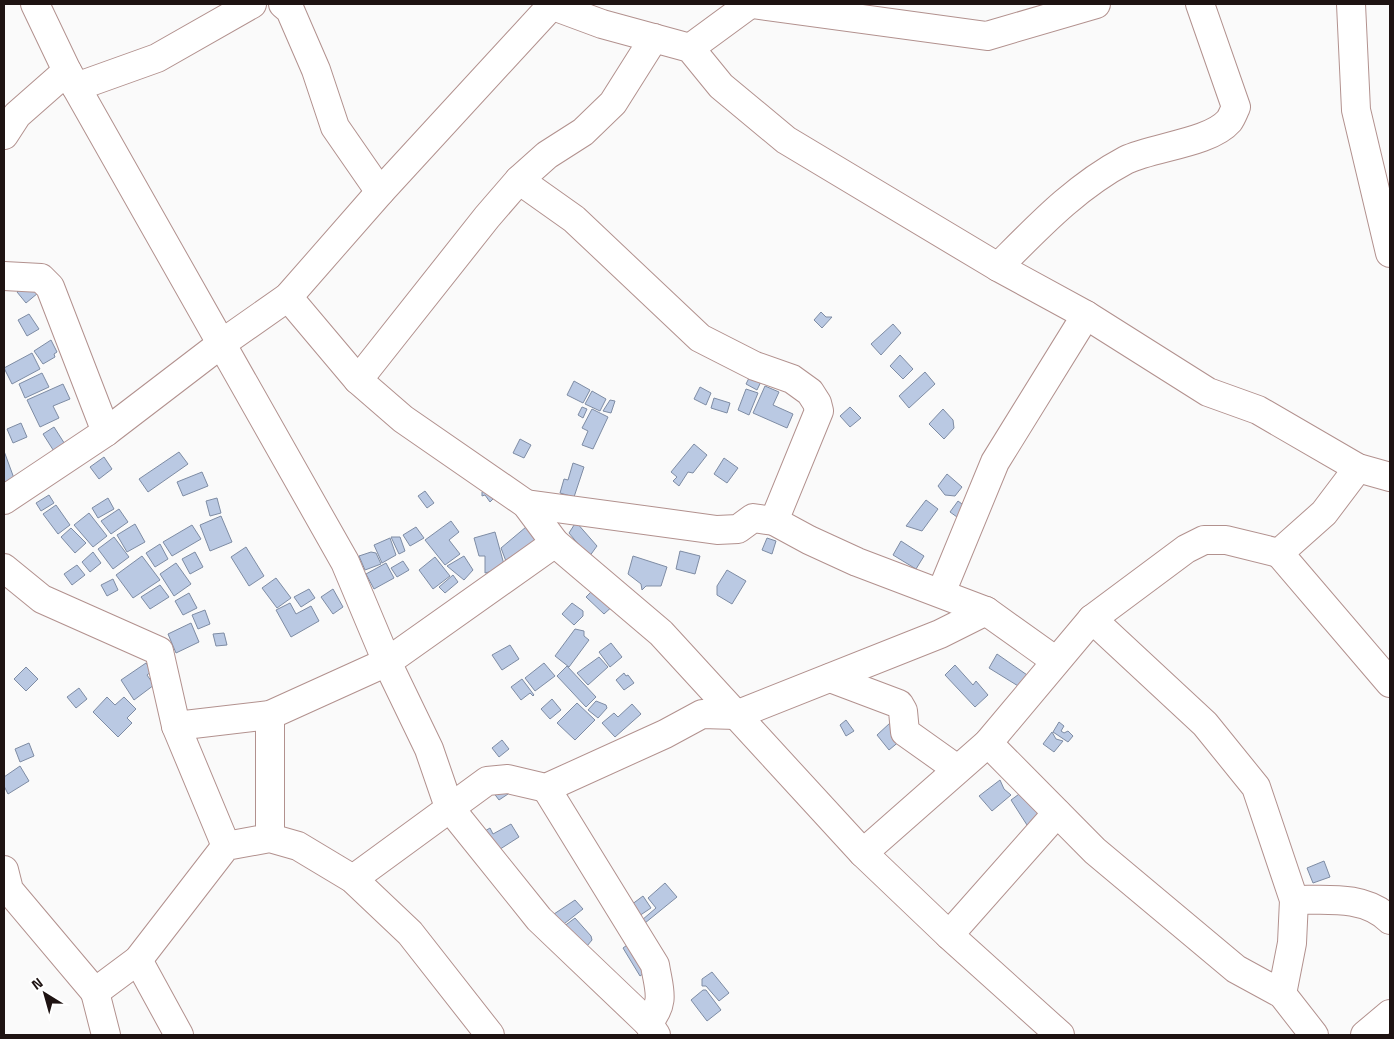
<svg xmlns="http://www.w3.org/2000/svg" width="1394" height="1039" viewBox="0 0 1394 1039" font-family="'Titillium Web',sans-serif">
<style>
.building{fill:#bac9e3;stroke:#7e8ca4}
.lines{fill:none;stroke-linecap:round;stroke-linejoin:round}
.minor-casing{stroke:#b2918e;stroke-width:30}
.minor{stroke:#fff;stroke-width:28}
</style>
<rect width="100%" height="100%" fill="#fafafa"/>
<g class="building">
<polygon points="30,282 38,293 26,303 17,292"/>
<polygon points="821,312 826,317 832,317 822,328 814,320"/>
<polygon points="29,314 39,329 27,336 18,320"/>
<polygon points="893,324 901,333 881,355 871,344"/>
<polygon points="51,340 57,352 54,354 55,357 43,364 34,351"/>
<polygon points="32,353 40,369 12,384 4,368"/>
<polygon points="900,355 913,369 903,379 890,366"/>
<polygon points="755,366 766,371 757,390 746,384"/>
<polygon points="925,372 935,384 909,408 899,396"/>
<polygon points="42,373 49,387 25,398 19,384"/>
<polygon points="574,381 590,390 583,403 567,395"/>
<polygon points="63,384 70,399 53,406 59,418 40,427 27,400"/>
<polygon points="765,386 779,392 773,405 793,414 787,428 753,413"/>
<polygon points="700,387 711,393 706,405 694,399"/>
<polygon points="746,389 758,393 749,415 738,410"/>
<polygon points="592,391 606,399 600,411 585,404"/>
<polygon points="714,398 730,403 727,413 711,408"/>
<polygon points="610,400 615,401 611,413 603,411"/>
<polygon points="582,407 587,409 583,418 578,415"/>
<polygon points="850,407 861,418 850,427 840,416"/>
<polygon points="592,409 608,417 593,449 582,445 588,431 582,428"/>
<polygon points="943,409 953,420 954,428 944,439 929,424"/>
<polygon points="21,423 27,437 13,443 7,429"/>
<polygon points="54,427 68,449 57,456 43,434"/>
<polygon points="520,439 531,445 524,458 513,453"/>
<polygon points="694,444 707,455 693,473 688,472 679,486 673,481 677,477 671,472"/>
<polygon points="4,451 15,481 4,485"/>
<polygon points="179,452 188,464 148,492 139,479"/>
<polygon points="104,457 112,469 99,479 90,467"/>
<polygon points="724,458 738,468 727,483 714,474"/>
<polygon points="573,463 584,467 574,497 560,493 564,479 568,480"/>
<polygon points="202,472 208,486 183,496 177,482"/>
<polygon points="947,474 962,487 955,496 945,495 938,486"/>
<polygon points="489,485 499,493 490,502 485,495 482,496 482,492"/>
<polygon points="425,491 434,503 427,508 418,496"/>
<polygon points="970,493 964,522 950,512 958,501 962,504"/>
<polygon points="49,495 54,503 41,511 36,503"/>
<polygon points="108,498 114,509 98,518 92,508"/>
<polygon points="217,498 221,513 210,516 206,501"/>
<polygon points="926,500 938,509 922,531 906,526"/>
<polygon points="56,505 70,525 58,534 43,514"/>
<polygon points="119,509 128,522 111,534 101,521"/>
<polygon points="89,513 107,536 93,547 74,525"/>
<polygon points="221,516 232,542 210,551 200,525"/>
<polygon points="451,521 459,532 449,540 460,554 445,565 425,540"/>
<polygon points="576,522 597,546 589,557 569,533"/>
<polygon points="135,524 145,542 127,552 117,535"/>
<polygon points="192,525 201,539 172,556 163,542"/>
<polygon points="416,527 424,538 410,546 403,535"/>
<polygon points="526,527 546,533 507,564 501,548"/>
<polygon points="71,528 86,543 75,553 61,537"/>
<polygon points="495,532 505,568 485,573 485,556 479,556 474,538"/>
<polygon points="114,537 129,557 113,569 98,549"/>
<polygon points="391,537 400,537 405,551 399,554"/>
<polygon points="390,538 396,555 382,563 374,545"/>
<polygon points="767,538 776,541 772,554 762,550"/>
<polygon points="901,541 924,556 916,569 893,555"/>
<polygon points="160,544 168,559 155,567 146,553"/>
<polygon points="246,547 264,576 249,586 231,557"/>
<polygon points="680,551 700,556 695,574 676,569"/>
<polygon points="93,552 101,563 90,572 82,562"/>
<polygon points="195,552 203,567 190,574 182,559"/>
<polygon points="371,552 376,553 381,564 365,570 359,556"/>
<polygon points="142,556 160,580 133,598 116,575"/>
<polygon points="464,556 473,570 464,580 447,566"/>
<polygon points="633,556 667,567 661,586 646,586 642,590 641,584 628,574"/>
<polygon points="435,557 450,576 433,589 419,570"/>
<polygon points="403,561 409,570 397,577 391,568"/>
<polygon points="176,563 191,584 174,596 160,574"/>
<polygon points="386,563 394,578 374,589 366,574"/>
<polygon points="77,565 85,575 72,585 64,574"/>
<polygon points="727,570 746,581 732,604 717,595 717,586"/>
<polygon points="453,575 458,582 445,593 439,587"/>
<polygon points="276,578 291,598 277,608 262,588"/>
<polygon points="113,579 118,590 107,596 101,585"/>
<polygon points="160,585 169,597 150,609 141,597"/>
<polygon points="597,586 615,604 604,614 586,597"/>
<polygon points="309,589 315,598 301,607 294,597"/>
<polygon points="333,589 343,607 333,614 321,597"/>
<polygon points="189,593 197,608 183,615 175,601"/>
<polygon points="290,603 296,614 311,606 319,621 291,637 276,610"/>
<polygon points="572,603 583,611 583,616 574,625 562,614"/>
<polygon points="205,610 210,624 198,629 192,615"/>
<polygon points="191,623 199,642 176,653 168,634"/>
<polygon points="575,629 584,631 584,636 589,640 569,667 555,656"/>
<polygon points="224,633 227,645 216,646 213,634"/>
<polygon points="611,643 622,657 610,667 599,652"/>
<polygon points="510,645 519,659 502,670 492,655"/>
<polygon points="997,654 1030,677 1023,689 989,668"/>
<polygon points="599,657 608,667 588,685 577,673"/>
<polygon points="146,663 152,671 147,675 154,685 134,700 121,680"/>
<polygon points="544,663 555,676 535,691 525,678"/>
<polygon points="955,665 973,685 976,681 988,695 975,707 945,675"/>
<polygon points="567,666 596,697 586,707 557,676"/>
<polygon points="26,667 38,679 26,691 14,679"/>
<polygon points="624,673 626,676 628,675 634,683 624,690 616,680"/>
<polygon points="522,679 534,695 533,696 530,693 521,700 511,687"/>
<polygon points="79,688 87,699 76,708 67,697"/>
<polygon points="107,697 115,705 124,697 136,709 127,718 132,723 118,737 93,712"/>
<polygon points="552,699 561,710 550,719 541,709"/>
<polygon points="596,701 606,705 607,708 598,718 588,710"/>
<polygon points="577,703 595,720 575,740 557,723"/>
<polygon points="632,704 641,714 615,737 602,723 614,713 618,717"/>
<polygon points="846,720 854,731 846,736 840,725"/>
<polygon points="1059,722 1064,726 1061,731 1064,733 1068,731 1073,736 1068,742 1053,732"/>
<polygon points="890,723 901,740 889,750 877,735"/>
<polygon points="1052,732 1056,739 1063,741 1054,752 1043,744"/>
<polygon points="502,740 509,749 499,757 492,748"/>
<polygon points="29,743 34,756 20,762 15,749"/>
<polygon points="20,766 29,781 8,794 4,786 4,777"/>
<polygon points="1000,780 1004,789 1011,795 992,811 979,796"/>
<polygon points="502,785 508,794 499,800 493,792"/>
<polygon points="1026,789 1042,812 1038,817 1027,825 1011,800"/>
<polygon points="511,824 519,837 494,853 478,835 490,828 493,834"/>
<polygon points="1324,861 1330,877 1313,883 1307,868"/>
<polygon points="665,883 677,897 645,923 642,920 656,908 648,898"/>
<polygon points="643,896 651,908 639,916 631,905"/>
<polygon points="575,900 583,909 560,927 551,916"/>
<polygon points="575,918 591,936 592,940 587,946 563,927"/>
<polygon points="637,938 655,965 640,976 623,948"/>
<polygon points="712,972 729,993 719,1001 706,986 702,986 702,979"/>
<polygon points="703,990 706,990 721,1010 707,1021 691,1000"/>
</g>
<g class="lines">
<defs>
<g id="minor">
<polyline points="35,4 67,71 345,562 387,662 429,749 449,807 539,919 648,1023 656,1035"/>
<polyline points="283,4 290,10 316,70 335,127 380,192"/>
<polyline points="548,4 602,24 690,48 721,86 786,140 998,267 1086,315 1208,392 1258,410 1358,468 1390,477"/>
<polyline points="752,4 987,36 1096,4"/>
<polyline points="1351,4 1356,110 1390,253"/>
<polyline points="690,48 750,4"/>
<polyline points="76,87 157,58 252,4"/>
<polyline points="4,135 17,115 67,71"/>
<polyline points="519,180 574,219 700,338 755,366 792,379 810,392 817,403 819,411 774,521"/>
<path d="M998,267C1038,227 1075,187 1126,160C1153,147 1210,143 1229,121C1232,117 1234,111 1236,107L1200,4"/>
<polyline points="4,276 41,278 50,287 106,432"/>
<polyline points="288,297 358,380 403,419 526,504 555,543 661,633 863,853 949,935 1060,1035"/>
<polyline points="358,380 487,217 519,180 547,155 583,132 613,103 654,38"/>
<polyline points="4,500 106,432 221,344 288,297 380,192 552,5"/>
<polyline points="526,504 717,530 738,529 753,518 774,521 809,540 857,562 986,611"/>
<polyline points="1279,553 1390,683"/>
<polyline points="4,568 42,599 159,651 176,726 226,846"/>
<polyline points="941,593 995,462 1086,315"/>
<polyline points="1092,619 1205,724 1256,787 1294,900 1292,943 1282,994"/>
<polyline points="830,678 899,704 903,711 905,732 957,769"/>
<polyline points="270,715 270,838"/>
<polyline points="176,726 270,715 387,662 555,543"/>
<polyline points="988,743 1095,851 1236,969 1282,994 1314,1035"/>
<path d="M546,788L655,965C659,990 666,1002 648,1023"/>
<polyline points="863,853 988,743 1092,619 1186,549 1204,540 1226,540 1279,553 1324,513 1358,468"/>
<polyline points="4,870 9,890 95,992"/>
<polyline points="353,879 487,781 508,779 546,788 665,734 702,714 736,715 940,634 986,611 1056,661"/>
<path d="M1294,900C1327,900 1365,895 1390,920"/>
<polyline points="949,935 1057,813"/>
<polyline points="138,960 179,1035"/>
<polyline points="106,1035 95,992 138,960 226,846 270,838 298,846 353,879 410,933 490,1035"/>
<polyline points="1365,1035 1390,1014"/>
</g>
</defs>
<use href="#minor" class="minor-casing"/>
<use href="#minor" class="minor"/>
</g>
<rect width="1394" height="1039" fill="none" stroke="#1e1312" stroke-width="10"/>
<g transform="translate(45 994) rotate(323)" stroke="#ffffff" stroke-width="4" paint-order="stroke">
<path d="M0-4L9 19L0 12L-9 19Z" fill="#1e1312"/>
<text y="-8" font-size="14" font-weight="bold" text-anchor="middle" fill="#1e1312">N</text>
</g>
</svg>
